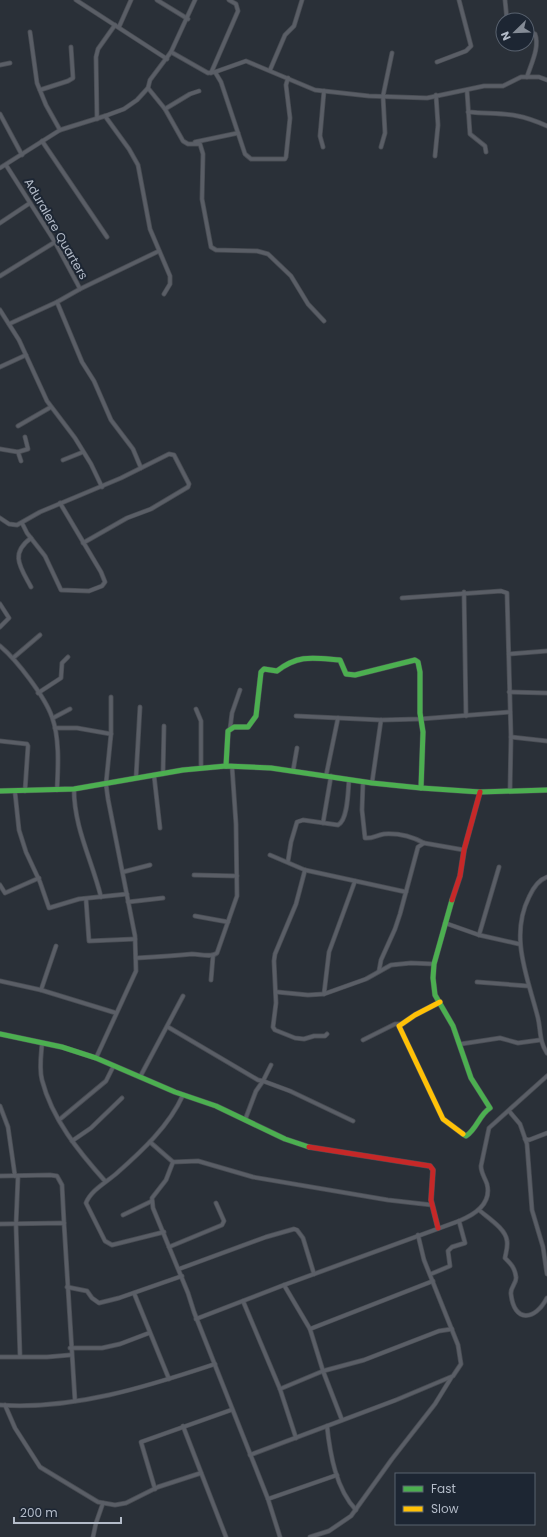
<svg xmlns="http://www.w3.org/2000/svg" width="547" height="1537" viewBox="0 0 547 1537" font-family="Poppins,sans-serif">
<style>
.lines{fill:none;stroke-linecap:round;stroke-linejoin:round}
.street-casing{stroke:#484c53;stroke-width:5}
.fast-casing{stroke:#484c53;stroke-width:6}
.slow-casing{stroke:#484c53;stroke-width:6}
.jam-casing{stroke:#484c53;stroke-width:6}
.street{stroke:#5a5e66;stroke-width:3.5}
.fast{stroke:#4caf50;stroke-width:5}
.slow{stroke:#ffc107;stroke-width:5}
.jam{stroke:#c62828;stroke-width:5}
.labels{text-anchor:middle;stroke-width:4;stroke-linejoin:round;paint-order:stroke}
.street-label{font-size:12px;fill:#b4bcc9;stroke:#1d2633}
</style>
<rect width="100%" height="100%" fill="#2a3038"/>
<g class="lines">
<defs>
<g id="street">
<polyline points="76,0 167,59"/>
<polyline points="157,0 188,19"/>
<polyline points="505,0 507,20"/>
<polyline points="119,27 131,0"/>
<polyline points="30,32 37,83 46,105 60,130"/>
<path d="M527,32L535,34C540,47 531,64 527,77"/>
<polyline points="171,52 208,73 215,72 246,61 315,90 369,96 427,98 484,86 503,86 521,77 539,77 547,80"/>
<polyline points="437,62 466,51 471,46 459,0"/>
<polyline points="0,65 10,63"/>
<polyline points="270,70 285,35 294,26 302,0"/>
<polyline points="215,72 221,82 245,154 251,159 285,159 286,157 290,118 286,85 288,78"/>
<polyline points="211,73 238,11 236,4 229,0"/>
<polyline points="148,88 165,109 183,141 188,144 200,144 203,154 202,199 211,247 216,250 257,251 268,254 291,276 308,304 324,321"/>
<polyline points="40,90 68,81 73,78 71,47"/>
<polyline points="467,91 470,134 485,146 486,152"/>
<polyline points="165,109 190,94 199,91"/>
<path d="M468,112C502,115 514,111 547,126"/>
<polyline points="0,114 22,155"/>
<polyline points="105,116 129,149 138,165 150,229 170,276 170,284 164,294"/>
<polyline points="97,119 96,57 98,49 115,25"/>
<polyline points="42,141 107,237"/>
<polyline points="195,142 238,133"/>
<polyline points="323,147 320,136 324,91"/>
<polyline points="381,147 385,133 383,96 392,53"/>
<polyline points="435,156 438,125 436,95"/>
<polyline points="6,165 55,242 77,283 80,289 57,302 82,362 94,381 111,420 133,449 141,468"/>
<polyline points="0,168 60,130 105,116 124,109 137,100 148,88 150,80 171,52 195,0"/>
<polyline points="0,223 30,203"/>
<polyline points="0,276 55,242"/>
<polyline points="80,289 159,251"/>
<polyline points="0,310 19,340 47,401 75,438 91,464 102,487"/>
<polyline points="9,324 57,302"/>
<polyline points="0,367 26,355"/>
<polyline points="18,426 51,407"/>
<polyline points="0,449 18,452 21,461"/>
<polyline points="18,452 28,449 25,437"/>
<polyline points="63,460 83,452"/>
<polyline points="0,518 9,524 17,525 40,512 121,478 169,454 174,455 189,484 188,487 151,509 127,518 83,543"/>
<polyline points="22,523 27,533 45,556 61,590 89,591 102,586 105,582 101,572 60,503"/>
<path d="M31,587C21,568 9,554 31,538"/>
<polyline points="464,592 466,716"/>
<polyline points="402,598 501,591 507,593 511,737 510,790"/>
<polyline points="0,604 9,618 0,627"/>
<path d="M0,646C17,660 45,697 52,717C60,739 58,768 57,790"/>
<polyline points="509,654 547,651"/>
<polyline points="13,658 40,635"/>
<polyline points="509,692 547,693"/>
<polyline points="38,693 61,678 62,663 68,657"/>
<polyline points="196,709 201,721 201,768"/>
<polyline points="296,716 381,720 420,719 510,712"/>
<polyline points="53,718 70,709"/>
<polyline points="55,728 77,728 111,734"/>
<polyline points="230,729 232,713 240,690"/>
<polyline points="511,737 547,741"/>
<polyline points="0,741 27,744 28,746 25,791"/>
<polyline points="293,771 297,748"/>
<polyline points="163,774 164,726"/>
<polyline points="154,775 160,828"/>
<polyline points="326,776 338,718"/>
<polyline points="136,778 140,707"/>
<path d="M363,782L362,810L365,838C372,839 377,835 384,834C399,833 411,836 424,843"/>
<polyline points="372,783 381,720"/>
<path d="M74,789C74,828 92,860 101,897"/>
<polyline points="15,792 19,830 26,852 40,882 49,908 79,899 127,894"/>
<polyline points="323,823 331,776"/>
<polyline points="270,855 305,870 406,892"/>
<path d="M288,861L291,842L297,822L303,820L338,825C348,820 348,791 349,780"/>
<polyline points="305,870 296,904 275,954 274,961 276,1003 273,1027 275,1030 295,1038 304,1039 314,1036 325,1036 327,1034"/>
<polyline points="123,872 150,865"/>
<polyline points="194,875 237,876"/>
<path d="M547,877C538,880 533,888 529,897C509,937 528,978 538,1018C541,1031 539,1041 547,1053"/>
<polyline points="0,885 5,893 39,878"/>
<polyline points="86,899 89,941 135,939"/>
<polyline points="128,902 163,898"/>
<polyline points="195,916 228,922"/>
<polyline points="445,923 479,935 519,944"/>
<polyline points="479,935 499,867"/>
<path d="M136,958C155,957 173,956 192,954C200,954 211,958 217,953L237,896L236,824L232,766"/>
<polyline points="379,971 381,960 395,929 400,914 418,847 424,843 464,850"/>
<polyline points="211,980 213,956"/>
<polyline points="0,981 41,990 116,1013"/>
<polyline points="477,982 528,986"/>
<polyline points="41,990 56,946"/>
<polyline points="277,992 308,995 324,994 366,979 391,965 411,963 434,964"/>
<polyline points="324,994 329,952 355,881"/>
<polyline points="168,1027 258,1080 263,1081 271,1065"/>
<polyline points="363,1040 395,1024 401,1024"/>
<path d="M42,1044C41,1055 39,1069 42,1080C52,1119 79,1152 105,1181"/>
<polyline points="461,1044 500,1038 518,1043 540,1040"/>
<polyline points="96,1058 136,971 135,936 108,799 106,784 111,734 111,697"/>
<polyline points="140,1077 183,996"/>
<polyline points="0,1106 8,1127 15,1176"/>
<polyline points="509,1111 520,1124 527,1144 532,1210 543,1247 547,1274"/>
<polyline points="59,1120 106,1081 113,1067"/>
<polyline points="245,1120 256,1091 263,1081 290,1091 353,1121"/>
<polyline points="525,1139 529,1140 547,1133"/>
<polyline points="72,1141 91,1128 122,1098"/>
<polyline points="150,1142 173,1162 198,1161 253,1177 388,1200 432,1205"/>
<polyline points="173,1162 166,1180 152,1198 153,1208 188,1293 194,1312 268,1499 280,1537"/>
<polyline points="0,1176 50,1175 57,1176 62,1185 64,1223"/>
<polyline points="18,1176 16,1225 20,1356"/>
<path d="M479,1210C488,1218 506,1229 507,1241C508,1247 506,1252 505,1258C511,1264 515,1268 516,1277C517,1283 510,1287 511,1294C514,1323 535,1321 547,1298"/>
<polyline points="123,1215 152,1201"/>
<polyline points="0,1224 64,1223 75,1401"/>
<path d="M164,1232L112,1245L105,1241L86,1203C91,1190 107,1182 117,1173C142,1151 169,1126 183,1095"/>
<polyline points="169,1247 222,1225 224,1221 216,1203"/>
<polyline points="179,1269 266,1237 294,1229 297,1230 303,1238 314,1274"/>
<polyline points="431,1274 450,1266 448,1251 452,1247 465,1243 459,1221"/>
<polyline points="284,1285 310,1329 323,1371 342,1420"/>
<polyline points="67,1287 87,1291 92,1298 99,1303 119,1298 182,1276"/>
<polyline points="134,1293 169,1379"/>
<polyline points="243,1301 280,1389 296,1438"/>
<path d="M196,1319L284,1285L459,1221C474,1215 492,1204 487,1184C485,1178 481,1173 481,1166L489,1128L547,1076"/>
<polyline points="310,1329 433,1281"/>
<polyline points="70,1348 102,1348 120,1344 149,1333"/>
<polyline points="0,1357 47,1357 70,1355"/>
<polyline points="280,1389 323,1371 364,1360 439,1331 452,1329"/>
<path d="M0,1405C73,1410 146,1387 215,1364"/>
<polyline points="5,1405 15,1428 40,1467 98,1502 115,1505 126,1503 158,1487 201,1473"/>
<polyline points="183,1426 226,1537"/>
<path d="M327,1426C330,1454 336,1489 356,1510"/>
<polyline points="250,1455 396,1400 453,1376 461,1364 458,1345 424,1260 418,1235"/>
<polyline points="155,1489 141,1442 231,1410"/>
<polyline points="268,1499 337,1475"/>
<polyline points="93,1537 96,1523 103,1503"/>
<polyline points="310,1537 329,1531 351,1516 392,1459 435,1404 451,1378"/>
</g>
<g id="fast">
<path d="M226,766L228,731L234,727H248L256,716L261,672L264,669L277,671C299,654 314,658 340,660L346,674L355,675L415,660L418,662L420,672V713L423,732L421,788"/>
<polyline points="0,791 74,789 183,770 226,766 271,768 372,783 421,788 480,792 547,790"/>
<path d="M452,900L434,964L433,978L435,995L453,1026L471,1078L490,1108C479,1115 477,1129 466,1136L463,1134"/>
<polyline points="0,1034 62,1047 96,1058 175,1092 216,1106 285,1139 309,1147"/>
</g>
<polyline id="slow" points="440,1002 415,1015 399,1026 443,1119 463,1134"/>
<g id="jam">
<polyline points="452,900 460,876 464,850 480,792"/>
<polyline points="309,1147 430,1166 433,1170 431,1200 438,1228"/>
</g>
</defs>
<use href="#street" class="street-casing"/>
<use href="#fast" class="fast-casing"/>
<use href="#slow" class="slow-casing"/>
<use href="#jam" class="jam-casing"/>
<use href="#street" class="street"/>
<use href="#fast" class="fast"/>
<use href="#slow" class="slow"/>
<use href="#jam" class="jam"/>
</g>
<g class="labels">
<g class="street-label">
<text transform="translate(56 229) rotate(60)" y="4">Aduralere Quarters</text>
</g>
</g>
<rect x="395" y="1473" width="140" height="52" fill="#1d2633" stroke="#59626f"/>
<rect x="403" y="1486" width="20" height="6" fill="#4caf50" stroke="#59626f"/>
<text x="431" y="1493" font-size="12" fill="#b4bcc9">Fast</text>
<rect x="403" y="1506" width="20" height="6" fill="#ffc107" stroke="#59626f"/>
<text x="431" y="1513" font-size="12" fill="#b4bcc9">Slow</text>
<g transform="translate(515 32) rotate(247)"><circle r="19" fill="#1d2633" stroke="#59626f"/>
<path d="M0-3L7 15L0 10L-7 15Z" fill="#848b96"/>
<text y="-6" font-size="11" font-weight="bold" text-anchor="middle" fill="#b4bcc9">N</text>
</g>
<path d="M14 1517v6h107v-6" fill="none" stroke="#b4bcc9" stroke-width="2"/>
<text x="20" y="1517" font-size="12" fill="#b4bcc9" stroke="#1d2633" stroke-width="3" paint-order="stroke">200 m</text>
</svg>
